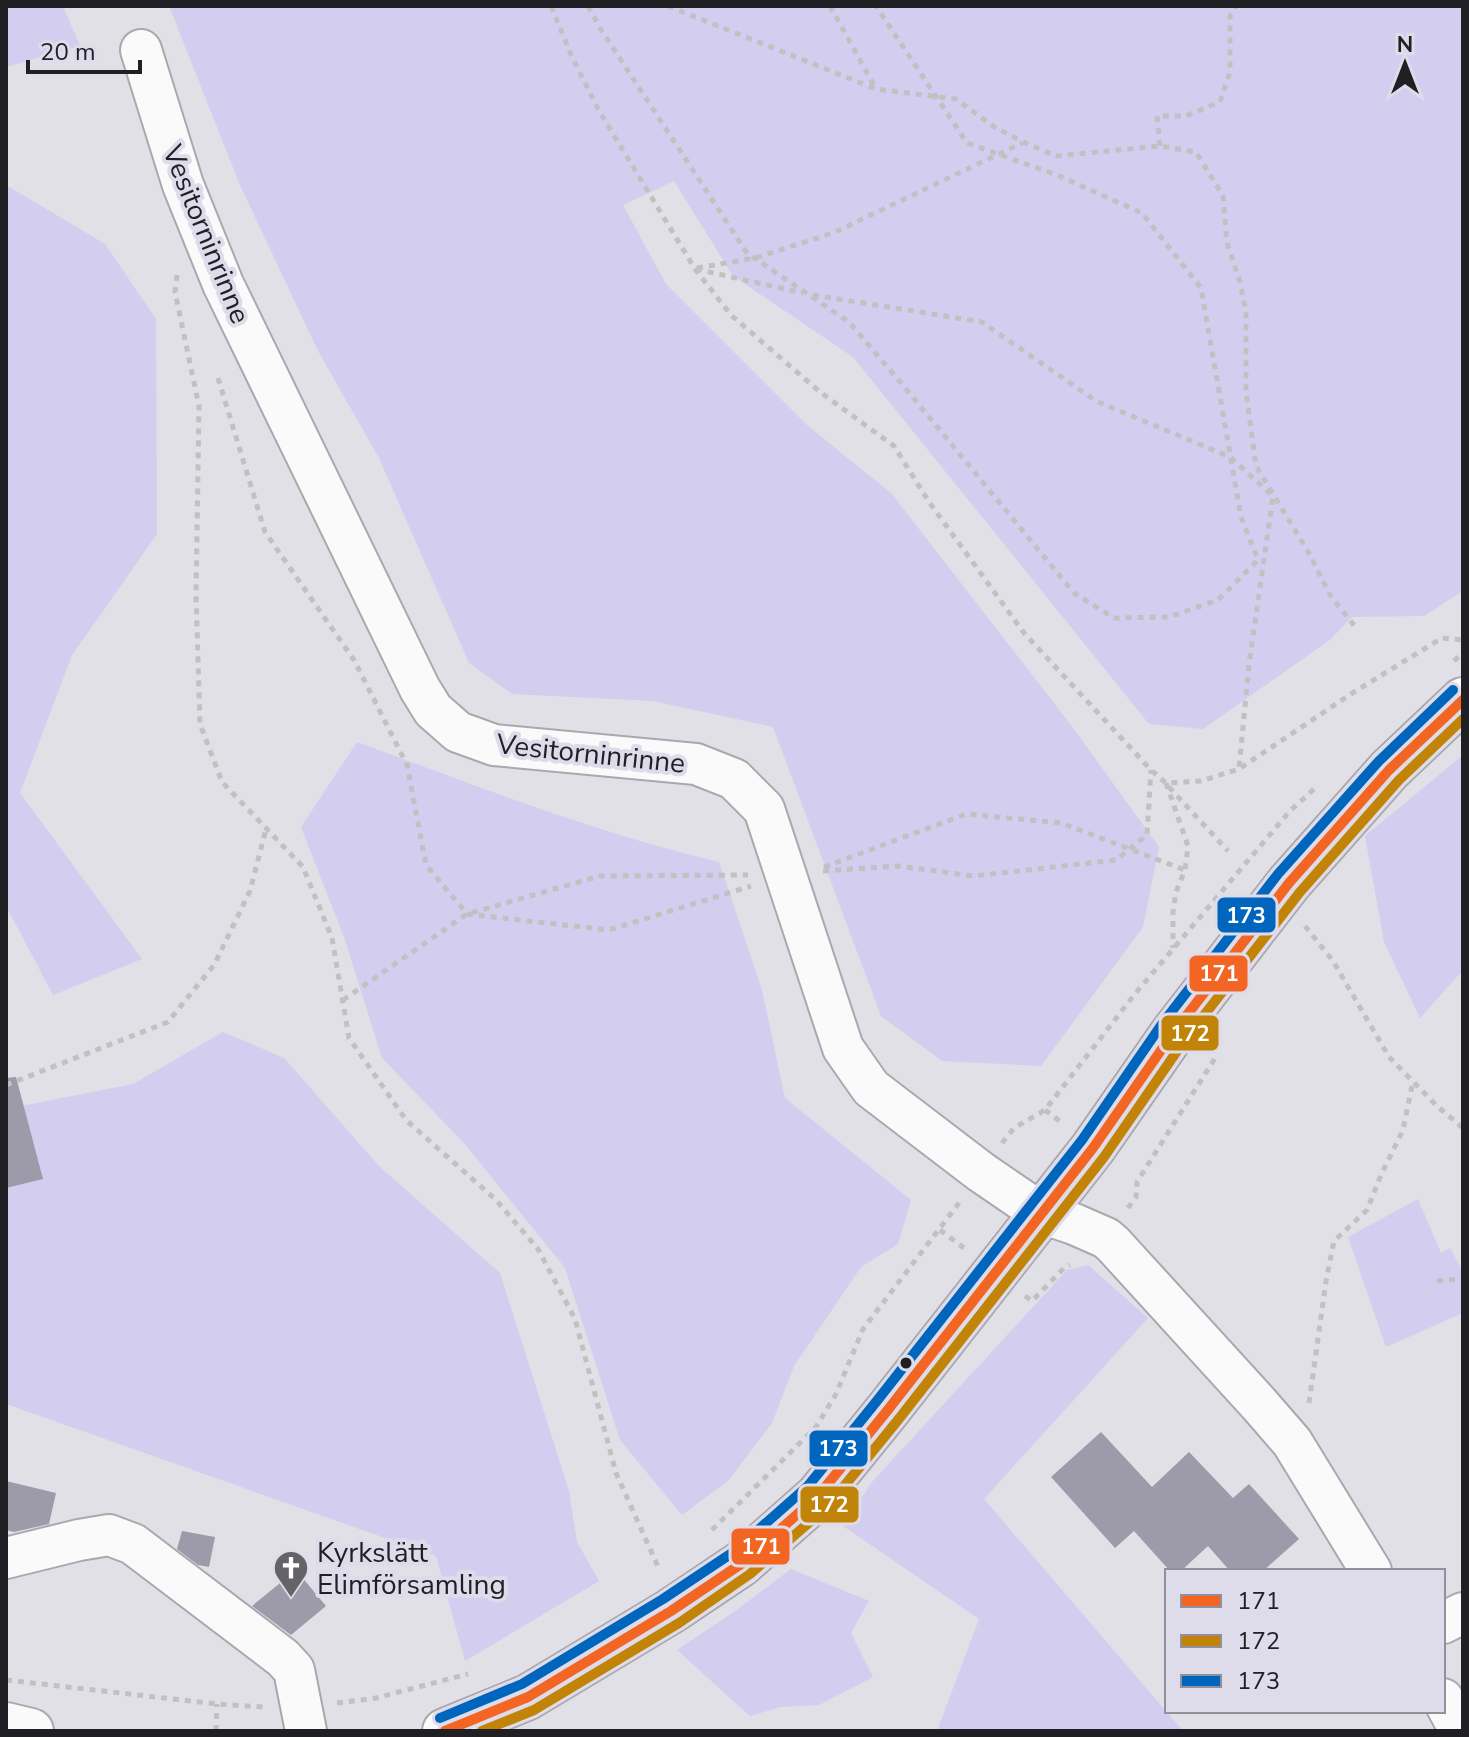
<svg xmlns="http://www.w3.org/2000/svg" width="1469" height="1737" viewBox="0 0 1469 1737" font-family="'Nunito Sans',sans-serif">
<style>
.green{fill:#d3cdef}
.building{fill:#9d9aaa}
.lines{fill:none;stroke-linecap:round;stroke-linejoin:round}
.minor-casing{stroke:#a9a8ae;stroke-width:44}
.major-casing{stroke:#a9a8ae;stroke-width:48}
.path{stroke:#c1c1c2;stroke-width:5;stroke-dasharray:6 6;stroke-linecap:butt}
.minor{stroke:#fafafb;stroke-width:40}
.major{stroke:#fafafb;stroke-width:44}
.bus-1-casing{stroke:#dedcea;stroke-width:16}
.bus-2-casing{stroke:#dedcea;stroke-width:16}
.bus-3-casing{stroke:#dedcea;stroke-width:16}
.bus-1{stroke:#f26522;stroke-width:10}
.bus-2{stroke:#c18409;stroke-width:10}
.bus-3{stroke:#0065bd;stroke-width:10}
.bus-dot{fill:#201f24;stroke:#dedcea;stroke-width:3}
.labels{text-anchor:middle;stroke-width:8;stroke-linejoin:round;paint-order:stroke}
.street-label{font-size:28px;fill:#201f24;stroke:#dedcea}
.poi-label{font-size:28px;fill:#201f24;stroke:#dedcea;text-anchor:start}
.line-badge{stroke:#dedcea;stroke-width:3}
.badge-label{font-size:22px;text-anchor:middle;font-weight:bold;fill:#fff}
</style>
<rect width="100%" height="100%" fill="#e0e0e6"/>
<g class="green">
<polygon points="6,6 63,6 80,46 6,67"/>
<polygon points="169,6 1463,6 1463,591 1424,616 1352,617 1331,639 1203,729 1149,724 853,357 733,276 674,181 623,205 666,284 807,425 892,494 1074,729 1159,847 1143,927 1041,1066 942,1061 881,1016 773,727 653,701 512,694 469,663 379,458 317,349 240,185"/>
<polygon points="6,185 105,244 156,319 157,534 72,655 20,793 142,959 53,995 6,906"/>
<path d="M357,742C477,786 595,833 719,862L762,990L785,1098L911,1200L898,1244L861,1267L794,1366L772,1423L729,1480L682,1515L620,1440L565,1268L464,1143L382,1058L344,937L301,827Z"/>
<polygon points="1463,755 1463,970 1420,1018 1384,942 1365,836"/>
<polygon points="223,1032 284,1058 379,1166 500,1273 569,1491 577,1542 599,1581 465,1661 436,1556 6,1404 6,1109 133,1084"/>
<polygon points="1418,1199 1441,1253 1450,1248 1463,1272 1463,1313 1386,1347 1348,1237"/>
<polygon points="1088,1265 1148,1318 984,1499 1183,1731 937,1731 979,1619 843,1526 872,1482 1067,1270"/>
<polygon points="791,1569 869,1601 851,1633 873,1677 819,1705 781,1707 750,1716 677,1650 731,1614"/>
</g>
<g class="building">
<polygon points="16,1077 43,1179 6,1188 6,1078"/>
<polygon points="1101,1432 1152,1487 1189,1452 1233,1498 1249,1484 1299,1539 1263,1571 1230,1571 1208,1546 1181,1571 1170,1571 1134,1531 1115,1548 1051,1477"/>
<polygon points="6,1481 56,1493 49,1524 14,1532 6,1530"/>
<polygon points="182,1531 215,1537 209,1567 198,1565 177,1549"/>
<polygon points="296,1570 326,1606 291,1635 252,1606"/>
</g>
<g class="lines">
<defs>
<g id="minor">
<polyline points="141,50 183,185 223,284 420,689 433,710 458,732 494,745 696,764 734,779 764,809 843,1048 871,1088 981,1172 1041,1213 1074,1224 1106,1238 1113,1244 1259,1404 1292,1442 1371,1571"/>
<polyline points="6,1558 79,1540 109,1535 133,1544 283,1658 294,1670 306,1731"/>
<polyline points="1443,1623 1463,1613"/>
<polyline points="1443,1699 1460,1731"/>
</g>
<g id="major">
<polyline points="6,1725 31,1731"/>
<polyline points="445,1731 528,1697 671,1611 741,1564 818,1496 887,1411 1093,1148 1173,1033 1289,883 1389,770 1463,700"/>
</g>
</defs>
<use href="#minor" class="minor-casing"/>
<use href="#major" class="major-casing"/>
<g class="path">
<polyline points="551,6 572,57 598,109 695,269 731,315 820,392 894,446 929,502 1024,633 1151,770 1166,783 1201,781 1239,769 1351,694 1442,638 1463,640"/>
<polyline points="588,6 600,28 747,253 849,322 901,383 1074,593 1114,618 1169,617 1218,600 1258,560 1241,517 1201,288 1142,213 1057,175 967,143 876,6"/>
<polyline points="668,6 876,89 956,99 993,126 1023,142 1056,156 1160,146 1196,152 1223,196 1227,243 1240,282 1246,312 1246,392 1256,466 1310,555 1330,595 1357,629"/>
<polyline points="830,6 876,89"/>
<polyline points="1160,146 1157,116 1186,116 1220,102 1230,72 1230,16 1236,6"/>
<polyline points="697,268 755,258 833,233 1022,143"/>
<polyline points="696,269 803,293"/>
<polyline points="177,275 175,292 199,406 196,595 200,724 222,782 303,867 332,938 349,1038 406,1120 496,1200 538,1249 575,1319 616,1473 659,1569"/>
<polyline points="813,295 982,322 1096,401 1230,457 1273,496 1249,664 1239,769"/>
<polyline points="218,378 265,532 354,660 407,765 426,865 467,914 609,930 751,886"/>
<polyline points="1454,661 1463,652"/>
<polyline points="1166,783 1188,846 1185,870 1176,892 1173,912 1173,948"/>
<polyline points="1169,787 1228,851"/>
<polyline points="824,867 966,814 1061,823 1185,870"/>
<polyline points="823,871 898,866 974,876 1116,860 1147,835 1151,770"/>
<polyline points="1305,926 1333,961 1389,1057 1437,1106 1463,1128"/>
<polyline points="343,1000 467,914 600,876 748,875"/>
<polyline points="6,1085 168,1022 214,965 250,891 266,829"/>
<polyline points="1045,1110 1061,1122"/>
<polyline points="1002,1143 1014,1128 1045,1110 1134,995 1290,811 1314,789"/>
<polyline points="1128,1208 1136,1197 1137,1182 1217,1055"/>
<polyline points="940,1230 964,1248"/>
<polyline points="1437,1281 1463,1279"/>
<polyline points="1025,1296 1032,1301 1064,1268 1070,1265"/>
<polyline points="1309,1403 1326,1281 1334,1241 1367,1210 1381,1175 1403,1130 1413,1081"/>
<polyline points="712,1530 816,1427 836,1394 863,1329 959,1203"/>
<polyline points="6,1680 217,1704 263,1707"/>
<polyline points="337,1703 376,1698 468,1674"/>
<polyline points="216,1731 217,1704"/>
</g>
<use href="#minor" class="minor"/>
<use href="#major" class="major"/>
<defs>
<polyline id="bus-1" points="445,1731 528,1697 671,1611 741,1564 818,1496 887,1411 1093,1148 1173,1033 1289,883 1389,770 1463,700"/>
<polyline id="bus-2" points="482,1731 534,1710 679,1623 750,1574 828,1506 898,1420 1104,1157 1184,1041 1300,892 1399,780 1463,719"/>
<polyline id="bus-3" points="440,1718 522,1684 663,1599 732,1553 808,1486 876,1402 1082,1140 1162,1024 1278,874 1379,761 1453,690"/>
</defs>
<use href="#bus-1" class="bus-1-casing"/>
<use href="#bus-2" class="bus-2-casing"/>
<use href="#bus-3" class="bus-3-casing"/>
<use href="#bus-1" class="bus-1"/>
<use href="#bus-2" class="bus-2"/>
<use href="#bus-3" class="bus-3"/>
</g>
<defs>
<symbol id="church-pin" viewBox="-11 -11 22 30"><path d="M0 17L-7.5 6A9.5 9.5 0 1 1 7.5 6Z" fill="#636368" stroke="#dedcea"/><path d="M-1.2-6h2.4v3.5h3.3v2.4h-3.3V6h-2.4V-.1h-3.3v-2.4h3.3Z" fill="#fff"/></symbol>
</defs>
<g fill-rule="evenodd">
<use href="#church-pin" x="271" y="1548" width="40" height="54"/>
</g>
<circle class="bus-dot" cx="906" cy="1363" r="7"/>
<g class="labels">
<g class="street-label">
<text transform="translate(207 234) rotate(68)" y="10">Vesitorninrinne</text>
<text transform="translate(591 753) rotate(6)" y="10">Vesitorninrinne</text>
</g>
<g class="poi-label">
<text x="317" y="1562">Kyrkslätt<tspan x="317" dy="32">Elimförsamling</tspan></text>
</g>
</g>
<g class="line-badge">
<rect x="1216" y="896" width="61" height="38" rx="8" fill="#0065bd"/>
<rect x="1188" y="954" width="61" height="39" rx="8" fill="#f26522"/>
<rect x="1160" y="1014" width="60" height="38" rx="8" fill="#c18409"/>
<rect x="808" y="1429" width="61" height="39" rx="8" fill="#0065bd"/>
<rect x="799" y="1485" width="61" height="39" rx="8" fill="#c18409"/>
<rect x="730" y="1527" width="61" height="39" rx="8" fill="#f26522"/>
</g>
<g class="badge-label">
<text x="1246" y="923">173</text>
<text x="1219" y="981">171</text>
<text x="1190" y="1041">172</text>
<text x="838" y="1456">173</text>
<text x="829" y="1512">172</text>
<text x="761" y="1554">171</text>
</g>
<rect width="1469" height="1737" fill="none" stroke="#201f24" stroke-width="16"/>
<rect x="1165" y="1569" width="280" height="144" fill="#dedcea" stroke="#92909b" stroke-width="2"/>
<rect x="1181" y="1595" width="40" height="12" fill="#f26522" stroke="#92909b" stroke-width="2"/>
<text x="1237" y="1609" font-size="24" fill="#201f24">171</text>
<rect x="1181" y="1635" width="40" height="12" fill="#c18409" stroke="#92909b" stroke-width="2"/>
<text x="1237" y="1649" font-size="24" fill="#201f24">172</text>
<rect x="1181" y="1675" width="40" height="12" fill="#0065bd" stroke="#92909b" stroke-width="2"/>
<text x="1237" y="1689" font-size="24" fill="#201f24">173</text>
<g transform="translate(1405 64)" stroke="#dedcea" stroke-width="6" paint-order="stroke">
<path d="M0-6L14 30L0 20L-14 30Z" fill="#201f24"/>
<text y="-12" font-size="22" font-weight="bold" text-anchor="middle" fill="#201f24">N</text>
</g>
<path d="M28 60v12h112v-12" fill="none" stroke="#201f24" stroke-width="4"/>
<text x="40" y="60" font-size="24" fill="#201f24" stroke="#dedcea" stroke-width="6" paint-order="stroke">20 m</text>
</svg>
